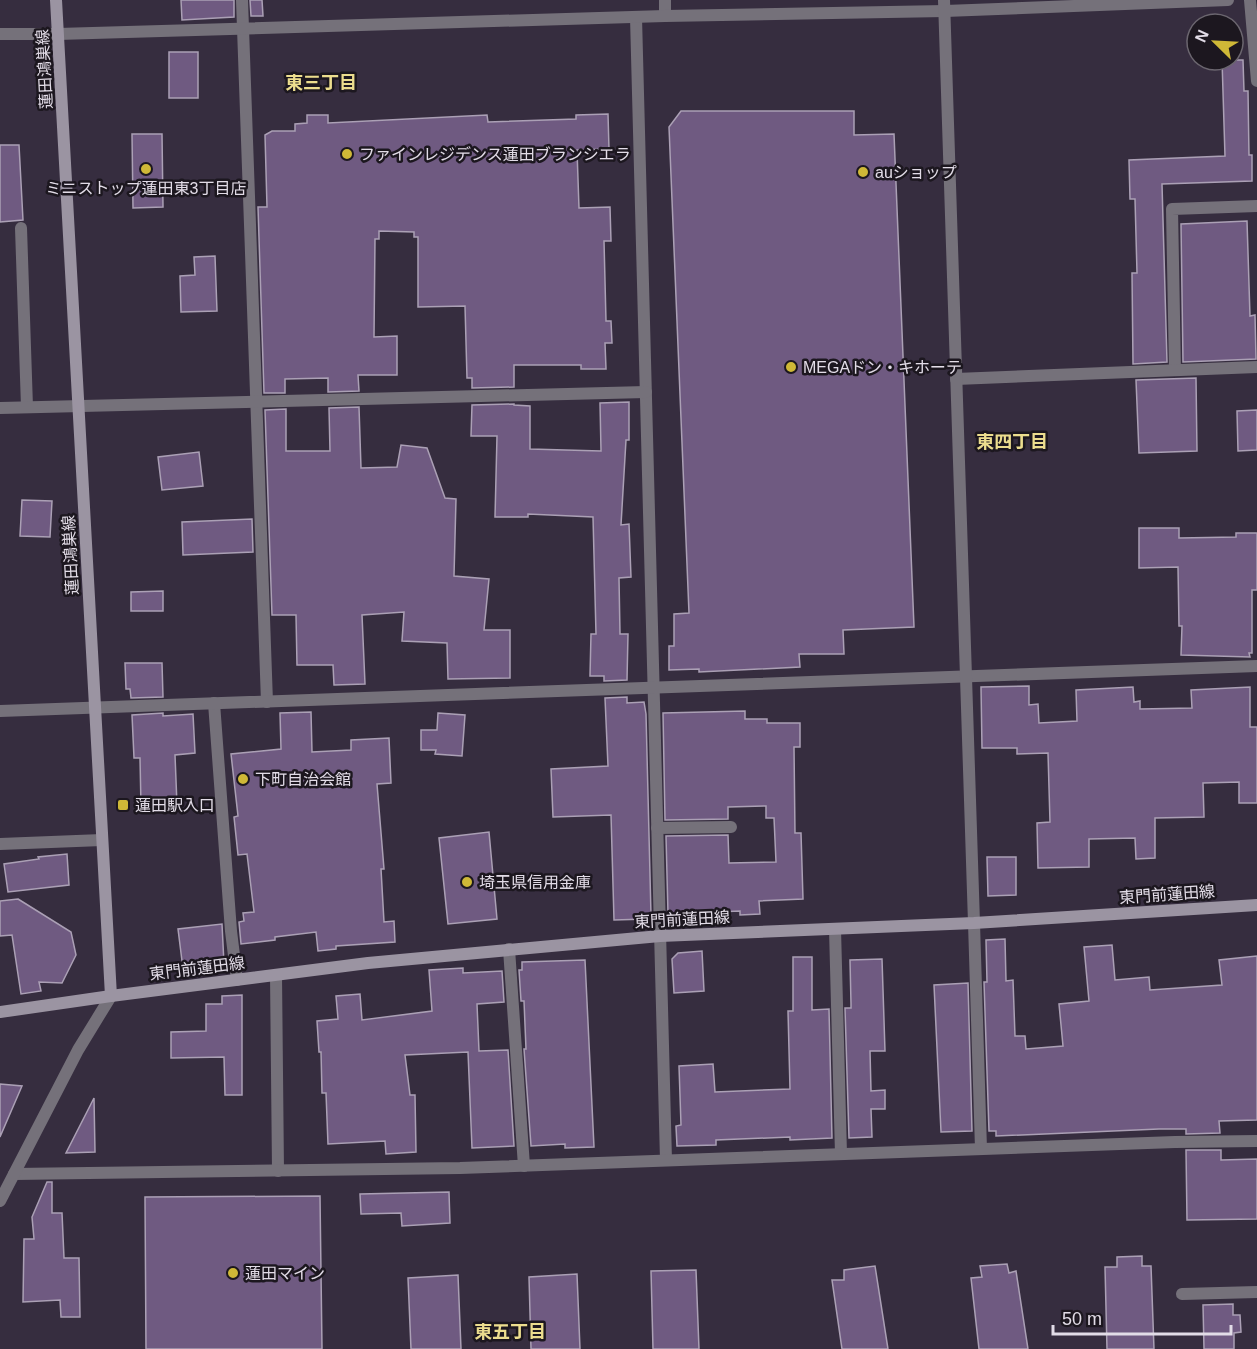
<svg xmlns="http://www.w3.org/2000/svg" width="1257" height="1349" viewBox="0 0 1257 1349" font-family="Arial,'Noto Sans JP',sans-serif">
<style>
.building{fill:#6f5a81;stroke:#aba0b5;stroke-width:1.5}
.lines{fill:none;stroke-linecap:round;stroke-linejoin:round}
.minor{stroke:#75717a;stroke-width:12}
.tertiary{stroke:#75717a;stroke-width:12}
.secondary{stroke:#9b94a2;stroke-width:12}
.poi-dot{fill:#cfb837;stroke:#1c171f;stroke-width:2}
.labels{text-anchor:middle;stroke-width:5;stroke-linejoin:round;paint-order:stroke}
.street-label{font-size:16px;fill:#e2dce7;stroke:#1c171f}
.poi-label{font-size:16px;fill:#e2dce7;stroke:#1c171f;text-anchor:start}
.neighbourhood-label{font-size:18px;font-weight:bold;fill:#ecdd8e;stroke:#1c171f}
</style>
<rect width="100%" height="100%" fill="#362d3f"/>
<g class="building">
<polygon points="181,0 234,0 234,17 182,20"/>
<polygon points="250,0 262,0 263,16 251,16"/>
<rect x="169" y="52" width="29" height="46"/>
<polygon points="1222,60 1243,60 1244,91 1248,91 1249,155 1252,155 1252,181 1162,184 1167,362 1133,364 1132,273 1137,273 1135,199 1130,199 1129,160 1225,156"/>
<polygon points="681,111 854,111 854,135 894,134 914,627 843,630 844,654 799,654 800,667 699,672 699,669 669,670 669,646 674,646 674,614 689,613 669,127"/>
<polygon points="608,114 609,149 577,150 579,208 610,207 611,241 604,241 606,321 611,321 612,343 605,343 606,369 581,369 581,365 514,365 514,387 472,388 472,378 467,378 465,306 418,307 418,237 414,237 414,232 379,231 379,239 375,239 374,337 397,336 397,375 358,375 359,391 328,392 328,378 285,379 285,393 264,393 258,207 267,207 265,135 272,131 295,131 295,124 307,123 307,115 328,115 328,123 487,115 488,122 576,119 576,115"/>
<polygon points="132,134 162,134 163,207 133,208"/>
<polygon points="0,145 19,145 23,220 0,222"/>
<polygon points="1247,221 1250,316 1255,315 1256,359 1183,362 1181,224"/>
<polygon points="215,256 217,311 181,312 180,276 195,275 194,257"/>
<polygon points="1196,378 1197,451 1139,453 1136,380"/>
<polygon points="629,402 629,440 626,440 621,525 629,524 631,577 619,578 620,634 628,634 627,680 604,681 604,676 590,676 591,634 596,634 593,517 528,514 528,517 495,517 497,436 471,436 472,405 514,404 514,405 530,406 530,449 601,451 600,403"/>
<polygon points="359,407 361,468 397,467 401,445 427,448 445,498 456,499 454,576 489,579 484,630 510,630 510,678 448,679 447,643 402,641 404,612 362,615 365,684 334,685 333,665 297,665 296,615 272,615 265,410 286,409 286,451 330,451 329,408"/>
<polygon points="1257,410 1257,450 1238,451 1237,411"/>
<polygon points="199,452 203,486 162,490 158,457"/>
<polygon points="22,500 52,501 50,537 20,536"/>
<polygon points="252,519 253,552 183,555 182,522"/>
<polygon points="1139,528 1179,528 1179,538 1236,537 1236,533 1257,533 1257,590 1252,590 1252,653 1249,653 1250,657 1181,655 1182,626 1179,626 1178,567 1139,568"/>
<polygon points="163,591 163,611 131,611 131,592"/>
<polygon points="125,663 162,663 163,697 131,698 130,689 126,689"/>
<polygon points="1029,686 1029,705 1038,704 1039,723 1077,721 1076,690 1133,687 1134,702 1140,701 1140,709 1192,708 1191,690 1250,687 1250,727 1257,727 1257,803 1239,803 1239,782 1203,783 1204,817 1155,818 1155,858 1136,859 1135,838 1089,839 1089,867 1038,868 1037,823 1050,822 1048,753 1017,754 1017,748 982,748 981,687"/>
<polygon points="627,697 627,703 644,702 646,714 651,915 647,915 647,919 614,920 611,815 553,817 551,769 608,766 605,698"/>
<polygon points="745,711 745,719 767,719 767,723 800,723 800,747 794,747 795,833 801,833 803,899 759,901 760,914 740,915 740,911 668,914 666,836 728,835 729,863 776,862 774,818 766,818 766,806 728,807 728,819 665,820 663,713"/>
<polygon points="311,712 312,752 351,750 351,740 389,738 391,783 377,784 384,869 381,869 384,922 394,921 395,942 336,946 336,949 318,951 316,932 275,937 275,940 241,944 239,922 244,921 243,913 254,912 247,854 238,855 234,817 238,816 231,754 281,749 280,713"/>
<polygon points="163,713 163,716 193,714 195,753 175,755 177,805 141,806 140,758 134,758 132,715"/>
<polygon points="438,713 465,715 462,756 435,754 436,750 421,750 421,730 437,730"/>
<polygon points="489,832 497,919 448,924 439,838"/>
<polygon points="67,854 69,885 8,892 4,864 39,859 38,857"/>
<polygon points="987,857 1016,857 1016,895 988,896"/>
<polygon points="18,899 71,932 76,955 62,983 39,982 41,991 21,994 12,935 0,936 0,901"/>
<polygon points="222,924 224,964 183,969 178,929"/>
<polygon points="1005,939 1006,981 1013,980 1015,1036 1025,1036 1026,1049 1063,1046 1059,1004 1089,1001 1084,947 1112,945 1115,980 1149,977 1150,990 1222,985 1219,960 1257,956 1257,1120 1219,1121 1220,1133 1186,1134 1186,1129 1159,1129 996,1136 996,1131 989,1131 984,982 987,982 986,940"/>
<polygon points="702,951 704,991 674,993 672,959 678,953"/>
<polygon points="793,957 812,957 812,1010 829,1009 832,1138 790,1140 790,1137 716,1140 716,1145 677,1146 676,1126 681,1125 679,1066 713,1064 715,1092 790,1089 788,1011 793,1011"/>
<polygon points="882,959 885,1051 870,1051 871,1091 885,1090 885,1109 871,1109 872,1137 849,1138 845,1008 851,1008 851,1004 850,960"/>
<polygon points="585,960 594,1147 565,1148 565,1144 531,1146 524,1049 526,1049 524,1001 521,1001 519,970 522,970 522,962"/>
<polygon points="463,968 463,973 502,971 504,1002 477,1004 479,1051 508,1050 514,1146 472,1148 468,1052 405,1055 410,1095 415,1095 416,1152 386,1154 385,1141 328,1144 326,1093 322,1093 321,1052 319,1052 317,1021 338,1019 336,996 360,994 362,1020 432,1011 429,970"/>
<polygon points="968,983 972,1131 941,1132 934,985"/>
<polygon points="242,995 242,1095 225,1095 224,1057 171,1058 171,1032 206,1031 206,1004 222,1004 222,996"/>
<polygon points="0,1084 22,1086 0,1137"/>
<polygon points="94,1098 95,1152 66,1153"/>
<polygon points="1186,1150 1221,1150 1221,1160 1257,1159 1257,1219 1187,1220"/>
<polygon points="47,1182 52,1182 52,1213 62,1213 64,1258 79,1258 80,1317 61,1317 60,1300 23,1302 24,1239 34,1239 32,1217"/>
<polygon points="449,1192 450,1223 402,1226 401,1213 361,1214 360,1194"/>
<polygon points="320,1196 322,1349 146,1349 145,1197"/>
<polygon points="1142,1256 1142,1266 1151,1266 1154,1349 1107,1349 1105,1267 1117,1267 1117,1257"/>
<polygon points="1007,1264 1009,1273 1016,1271 1028,1349 979,1349 971,1278 982,1277 980,1266"/>
<polygon points="875,1266 888,1349 842,1349 832,1280 844,1280 844,1270"/>
<polygon points="696,1270 699,1349 653,1349 651,1271"/>
<polygon points="577,1274 580,1349 531,1349 529,1277"/>
<polygon points="458,1275 461,1349 411,1349 408,1278"/>
<polygon points="1233,1304 1233,1315 1240,1315 1241,1332 1234,1333 1234,1349 1204,1349 1203,1305"/>
</g>
<g class="lines">
<g class="minor">
<polyline points="242,0 267,702"/>
<polyline points="665,0 665,16"/>
<polyline points="1250,0 1257,81"/>
<polyline points="636,17 666,1160"/>
<polyline points="0,34 58,34 665,16 945,11 1228,0"/>
<polyline points="21,228 27,407"/>
<polyline points="1175,370 1172,209 1257,206"/>
<polyline points="956,379 1257,367"/>
<polyline points="0,408 646,392"/>
<polyline points="214,703 231,931 237,980"/>
<polyline points="0,711 1257,666"/>
<polyline points="657,828 731,827"/>
<polyline points="0,844 102,840"/>
<polyline points="974,923 981,1149"/>
<polyline points="835,929 841,1154"/>
<polyline points="509,949 524,1166"/>
<polyline points="276,975 278,1171"/>
<polyline points="14,1174 460,1168 1175,1142 1257,1141"/>
<polyline points="1182,1294 1257,1292"/>
</g>
<g class="tertiary">
<polyline points="944,0 974,923"/>
<polyline points="0,1201 78,1050 111,996"/>
</g>
<g class="secondary">
<polyline points="56,0 111,996"/>
<polyline points="0,1012 111,996 368,963 660,936 974,923 1257,905"/>
</g>
</g>
<g class="poi-dot">
<circle cx="347" cy="154" r="6"/>
<circle cx="146" cy="169" r="6"/>
<circle cx="863" cy="172" r="6"/>
<circle cx="791" cy="367" r="6"/>
<circle cx="243" cy="779" r="6"/>
<rect x="117" y="799" width="12" height="12" rx="3"/>
<circle cx="467" cy="882" r="6"/>
<circle cx="233" cy="1273" r="6"/>
</g>
<g class="labels">
<g class="street-label">
<text transform="translate(44 69) rotate(-93)" y="6">蓮田鴻巣線</text>
<text transform="translate(70 555) rotate(-93)" y="6">蓮田鴻巣線</text>
<text transform="translate(1167 894) rotate(-4)" y="6">東門前蓮田線</text>
<text transform="translate(682 919) rotate(-3)" y="6">東門前蓮田線</text>
<text transform="translate(197 968) rotate(-7)" y="6">東門前蓮田線</text>
</g>
<g class="poi-label">
<text x="359" y="160">ファインレジデンス蓮田ブランシエラ</text>
<text x="875" y="178">auショップ</text>
<text x="146" y="194" text-anchor="middle">ミニストップ蓮田東3丁目店</text>
<text x="803" y="373">MEGAドン・キホーテ</text>
<text x="255" y="785">下町自治会館</text>
<text x="135" y="811">蓮田駅入口</text>
<text x="479" y="888">埼玉県信用金庫</text>
<text x="245" y="1279">蓮田マイン</text>
</g>
<g class="neighbourhood-label">
<text x="321" y="89">東三丁目</text>
<text x="1012" y="448">東四丁目</text>
<text x="510" y="1338">東五丁目</text>
</g>
</g>
<g transform="translate(1215 42) rotate(294)"><circle r="28" fill="#1c171f" stroke="#6b666f" stroke-width="1.5"/>
<path d="M0-4.5L10 22L0 15L-10 22Z" fill="#cfb837"/>
<text y="-9" font-size="16" font-weight="bold" text-anchor="middle" fill="#e2dce7">N</text>
</g>
<path d="M1053 1325v9h178v-9" fill="none" stroke="#e2dce7" stroke-width="3"/>
<text x="1062" y="1325" font-size="18" fill="#e2dce7" stroke="#1c171f" stroke-width="4.5" paint-order="stroke">50 m</text>
</svg>
